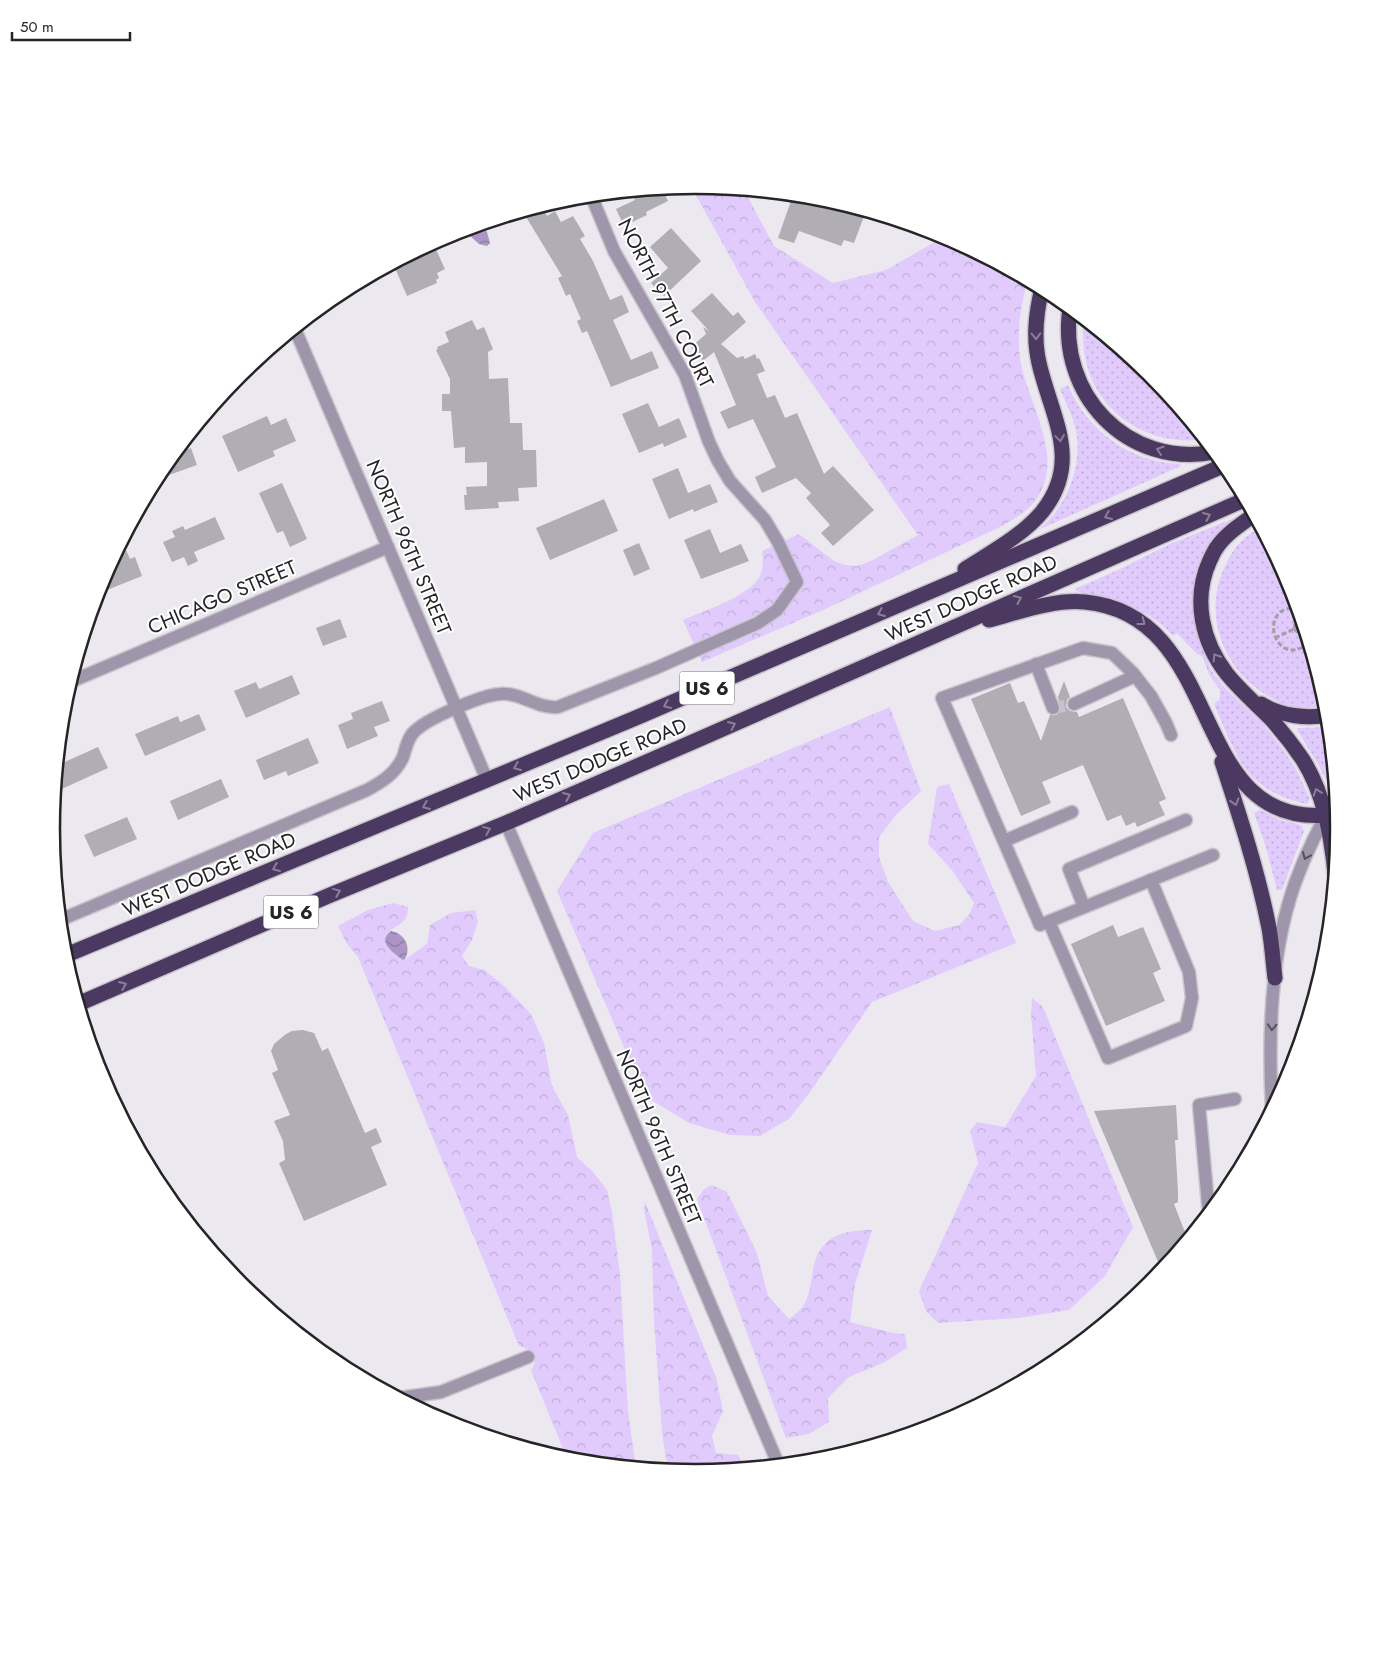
<svg xmlns="http://www.w3.org/2000/svg" width="1391" height="1659" viewBox="0 0 1391 1659" font-family="Jost,sans-serif">
<style>
.grass{fill:url(#grass-dots)}
.forest{fill:url(#forest-crowns)}
.water{fill:url(#water-waves)}
.building{fill:#b0adb5}
.lines{fill:none;stroke-linecap:round;stroke-linejoin:round}
.minor-tunnel{stroke:#c4c1c8;stroke-width:12;stroke-dasharray:12 6;stroke-linecap:butt}
.minor-casing{stroke:#c8c5cc;stroke-width:15}
.highway-casing{stroke:#c8c5cc;stroke-width:18}
.path{stroke:#a29fa5;stroke-width:3;stroke-dasharray:5 2.5;stroke-linecap:butt}
.minor{stroke:#9f96ab;stroke-width:12}
.highway{stroke:#4c3962;stroke-width:15}
.oneway{stroke:#8b7e99}
.oneway2{stroke:#56525c}
.labels{text-anchor:middle;stroke-width:4;stroke-linejoin:round;paint-order:stroke}
.shield{fill:#fff;stroke:#666668;stroke-width:1}
.shield-label{font-size:19px;font-weight:bold;fill:#252427}
.street-label{font-size:20px;fill:#252427;stroke:#fff}
.rim{fill:none;stroke:#252427;stroke-width:2.5}
</style>
<defs>
<pattern id="grass-dots" width="8" height="8" patternUnits="userSpaceOnUse" patternTransform="scale(1.25)"><rect width="8" height="8" fill="#e0cbfc"/><path d="M2 2h.1M6 6h.1" fill="none" stroke="#c0aed8" stroke-width="1.8" stroke-linecap="round"/></pattern>
<pattern id="forest-crowns" width="20" height="18" patternUnits="userSpaceOnUse" patternTransform="scale(1.25)"><rect width="20" height="18" fill="#e0cbfc"/><path d="M2 6a3 3 0 1 1 6 0M12 15a3 3 0 1 1 6 0" fill="none" stroke="#c0aed8"/></pattern>
<pattern id="water-waves" width="16" height="10" patternUnits="userSpaceOnUse" patternTransform="scale(1.25)"><rect width="16" height="10" fill="#ab96c6"/><path d="M0 5q4-4 8 0t8 0" fill="none" stroke="#8b7aa1"/></pattern>
</defs>
<rect width="100%" height="100%" fill="#ece8f0"/>
<g class="grass">
<path d="M1084,319L1151,374L1205,439C1156,447 1105,420 1089,372C1083,355 1082,336 1084,319Z"/>
<path d="M1068,385C1087,431 1130,462 1180,464L1181,466L1038,530C1065,509 1081,471 1077,436C1075,420 1066,404 1060,389Z"/>
<path d="M1235,518L1236,519L1194,602L1198,636L1209,665L1213,673L1226,689L1263,724L1282,748L1296,769L1310,799L1307,804C1245,791 1237,757 1214,704L1220,699V690L1210,676L1202,656L1196,653L1177,633L1173,636C1146,606 1114,599 1076,591L1075,589L1120,569L1170,544Z"/>
<path d="M1261,527L1291,583L1328,706C1318,707 1307,708 1297,707C1280,705 1263,694 1250,683C1216,652 1205,603 1227,562C1230,556 1234,548 1240,543C1245,537 1254,531 1261,527Z"/>
<polygon points="1330,727 1334,774 1330,782 1327,782 1318,764 1297,730 1298,728"/>
<polygon points="1260,810 1280,820 1301,825 1304,831 1282,890 1277,890 1266,847 1254,813"/>
</g>
<g class="forest">
<path d="M696,185L744,190L774,246L833,283L886,270L945,236L1028,280C1020,307 1016,335 1021,364C1030,407 1067,462 1034,502C1026,513 1012,520 1000,527L823,610L702,662L683,620C706,610 745,598 759,578C764,569 763,560 762,551L799,534L834,561L845,565L856,566L869,562L918,535L755,302L691,186Z"/>
<polygon points="890,707 921,791 896,815 879,837 879,857 888,882 913,921 935,931 959,925 969,915 974,903 952,870 928,844 937,787 949,784 1016,943 872,1002 810,1092 789,1119 760,1136 730,1135 689,1123 645,1096 557,891 593,833"/>
<path d="M393,903L408,907C408,927 394,923 386,936L403,960L407,958L427,944L430,925L451,913L475,910L478,921L472,940L462,956L469,966L484,970L502,984L531,1014L544,1043L552,1086L568,1115L577,1157L593,1172L607,1190L612,1212L620,1274L628,1411L636,1468L568,1461L531,1370C540,1358 531,1348 519,1346L358,957L347,944L338,926L368,910Z"/>
<polygon points="1032,998 1043,1007 1133,1227 1105,1276 1069,1310 1018,1318 938,1323 926,1311 919,1291 978,1163 970,1131 977,1122 1005,1127 1036,1076 1031,1015"/>
<path d="M712,1185L727,1192L757,1253L768,1296L789,1319C793,1316 800,1311 803,1306C811,1294 811,1278 814,1265C821,1235 846,1230 872,1230L855,1284L850,1322L893,1333L905,1334L907,1348L885,1362L849,1377L828,1398L829,1422L809,1434L786,1438L697,1199L704,1189Z"/>
<polygon points="645,1202 716,1377 723,1411 712,1436 716,1453 738,1455 746,1469 695,1474 668,1471 662,1433 654,1321 652,1249 644,1210"/>
</g>
<g class="water">
<polygon points="481,225 487,232 490,243 487,246 479,244 468,234 469,228"/>
<path d="M391,931C404,933 412,947 405,959L403,960C394,953 376,942 391,931Z"/>
</g>
<g class="building">
<polygon points="662,189 668,201 646,212 647,215 624,226 616,209 635,200 631,192"/>
<polygon points="793,195 821,198 866,211 854,243 844,240 841,246 799,231 794,243 778,238"/>
<polygon points="542,206 547,216 555,211 561,222 573,216 585,236 580,239 593,261 610,300 622,295 629,312 613,320 631,360 652,351 659,368 611,387 587,331 582,333 577,321 581,319 570,294 566,296 558,278 562,276 523,212"/>
<polygon points="671,228 701,261 664,296 651,283 668,268 650,247"/>
<polygon points="433,243 445,269 437,273 439,278 436,280 437,283 407,296 395,268 400,266 398,262"/>
<polygon points="712,293 733,316 738,312 746,322 721,344 737,358 743,356 745,359 755,354 757,359 759,358 765,371 757,374 767,398 775,395 785,418 797,413 824,474 833,466 874,510 833,546 821,533 830,525 806,498 811,493 796,478 762,493 755,477 776,467 753,419 728,429 720,412 736,405 714,352 703,361 691,347 706,334 703,327 709,331 691,311"/>
<polygon points="472,320 477,330 484,327 493,349 488,352 489,379 508,378 510,423 522,423 523,450 536,450 537,487 518,488 519,501 498,502 499,508 465,510 464,495 467,495 466,487 487,486 487,462 465,463 465,447 454,448 451,411 442,411 442,394 450,394 450,379 436,350 438,349 437,347 449,342 445,332"/>
<polygon points="648,403 659,427 679,418 687,437 664,447 663,443 639,453 622,414"/>
<polygon points="267,416 271,425 286,418 296,441 273,451 275,456 238,472 222,436"/>
<polygon points="191,448 197,465 155,480 160,471 174,454"/>
<polygon points="678,468 688,493 710,484 718,502 694,512 693,509 669,519 652,479"/>
<polygon points="282,483 307,539 290,547 283,531 277,533 259,493"/>
<polygon points="604,499 618,531 550,560 536,528"/>
<polygon points="215,517 225,539 194,552 198,561 188,566 184,557 172,562 163,542 175,537 172,531 183,526 185,530"/>
<polygon points="710,529 720,553 741,544 749,561 701,579 684,540"/>
<polygon points="639,543 650,569 634,576 623,550"/>
<polygon points="126,550 130,559 135,557 142,576 97,594 100,583 116,554"/>
<polygon points="340,619 347,637 323,646 316,628"/>
<polygon points="292,675 300,694 246,718 234,691 256,682 259,689"/>
<polygon points="1064,681 1070,697 1067,700 1066,707 1070,711 1077,712 1079,717 1123,698 1166,799 1159,802 1165,815 1137,827 1135,822 1126,826 1121,815 1107,821 1083,765 1042,782 1051,803 1021,816 971,699 1010,683 1018,703 1024,701 1041,741 1050,715 1056,715 1061,710 1058,697"/>
<polygon points="382,701 390,721 374,727 378,736 347,749 338,725 353,719 351,713"/>
<polygon points="199,714 206,730 145,756 135,734 178,716 180,722"/>
<polygon points="308,738 319,763 288,776 286,771 264,780 256,760"/>
<polygon points="98,747 108,768 55,792 58,765"/>
<polygon points="221,779 229,797 178,820 170,801"/>
<polygon points="127,817 137,839 94,857 84,835"/>
<polygon points="1113,925 1118,937 1143,927 1161,969 1153,973 1165,1001 1106,1026 1071,944"/>
<polygon points="303,1030 314,1033 322,1051 328,1048 365,1133 376,1128 382,1142 371,1147 387,1185 304,1221 279,1163 285,1160 283,1141 274,1121 290,1115 272,1073 278,1070 271,1051 274,1044 286,1034 292,1031"/>
<polygon points="1176,1105 1178,1140 1175,1140 1178,1192 1178,1202 1174,1204 1188,1240 1162,1271 1094,1111"/>
</g>
<g class="lines">
<polyline class="minor-tunnel" points="1053,708 1074,704"/>
<defs>
<g id="minor">
<polyline points="295,329 487,780"/>
<polyline points="1036,664 1053,708"/>
<polyline points="70,682 388,547"/>
<polyline points="1074,704 1135,676"/>
<polyline points="1171,735 1166,723 1151,696 1133,673 1112,653 1083,648 942,698 1040,925 1213,855"/>
<polyline points="506,823 779,1466"/>
<polyline points="1004,841 1072,812"/>
<polyline points="1084,907 1069,869 1186,820"/>
<path d="M60,920L367,790C382,782 396,773 403,757C406,748 407,740 413,733C425,719 482,695 500,694C521,692 537,709 558,707L656,668L758,623L777,610L797,582L778,542L765,520L730,481L718,461L709,442L685,375L614,251L591,195"/>
<polyline points="1049,922 1108,1058 1186,1026 1192,998 1189,972 1151,880"/>
<path d="M1272,1110C1268,1037 1270,953 1295,883C1306,853 1320,824 1337,797"/>
<polyline points="1209,1215 1199,1105 1235,1099"/>
<polyline points="399,1398 441,1392 528,1357"/>
</g>
<g id="highway">
<path d="M1070,308C1057,394 1127,469 1215,452"/>
<path d="M1254,515C1241,524 1226,534 1217,547C1214,551 1212,556 1210,560C1192,599 1202,642 1227,674C1240,690 1256,704 1270,718C1282,731 1293,745 1303,760C1324,793 1331,835 1335,873"/>
<path d="M965,569C990,553 1023,535 1042,512C1083,461 1051,416 1039,363C1033,337 1036,313 1042,288"/>
<path d="M989,620C1019,612 1054,599 1085,602C1231,616 1183,837 1338,814"/>
<path d="M1261,704C1281,716 1306,719 1329,715"/>
<path d="M1222,762C1240,817 1258,872 1269,928C1272,945 1273,962 1275,978"/>
<polyline points="64,956 638,717 1225,465"/>
<polyline points="78,1004 328,896 506,823 695,741 1246,499"/>
</g>
</defs>
<use href="#minor" class="minor-casing"/>
<use href="#highway" class="highway-casing"/>
<g class="path">
<path d="M1299,609C1256,601 1273,672 1309,643"/>
<polyline points="1294,629 1296,619 1294,608"/>
<polyline points="1294,629 1301,636 1308,639"/>
<polyline points="1275,638 1294,629"/>
</g>
<use href="#minor" class="minor"/>
<use href="#highway" class="highway"/>
</g>
<defs><path id="oneway-chevron" d="M-2-3.5L2.5 0L-2 3.5" fill="none" stroke-width="1.6" stroke-linecap="round" stroke-linejoin="round" transform="scale(1.25)"/></defs>
<g class="oneway">
<use href="#oneway-chevron" transform="translate(1036 336) rotate(88)"/>
<use href="#oneway-chevron" transform="translate(1060 438) rotate(82)"/>
<use href="#oneway-chevron" transform="translate(1160 450) rotate(-161)"/>
<use href="#oneway-chevron" transform="translate(1108 516) rotate(157)"/>
<use href="#oneway-chevron" transform="translate(1207 516) rotate(-23)"/>
<use href="#oneway-chevron" transform="translate(1018 599) rotate(-24)"/>
<use href="#oneway-chevron" transform="translate(881 613) rotate(157)"/>
<use href="#oneway-chevron" transform="translate(1142 622) rotate(37)"/>
<use href="#oneway-chevron" transform="translate(1216 657) rotate(-122)"/>
<use href="#oneway-chevron" transform="translate(667 705) rotate(157)"/>
<use href="#oneway-chevron" transform="translate(732 725) rotate(-24)"/>
<use href="#oneway-chevron" transform="translate(517 767) rotate(157)"/>
<use href="#oneway-chevron" transform="translate(1317 792) rotate(-109)"/>
<use href="#oneway-chevron" transform="translate(567 796) rotate(-23)"/>
<use href="#oneway-chevron" transform="translate(1235 802) rotate(73)"/>
<use href="#oneway-chevron" transform="translate(426 806) rotate(157)"/>
<use href="#oneway-chevron" transform="translate(487 830) rotate(-22)"/>
<use href="#oneway-chevron" transform="translate(276 868) rotate(157)"/>
<use href="#oneway-chevron" transform="translate(337 892) rotate(-22)"/>
<use href="#oneway-chevron" transform="translate(123 985) rotate(-23)"/>
</g>
<g class="oneway2">
<use href="#oneway-chevron" transform="translate(1306 856) rotate(113)"/>
<use href="#oneway-chevron" transform="translate(1272 1027) rotate(93)"/>
</g>
<g class="labels">
<g class="shield">
<rect x="679.5" y="671.5" width="55" height="33" rx="4"/>
<rect x="263.5" y="895.5" width="55" height="33" rx="4"/>
</g>
<g class="shield-label">
<text x="707" y="695">US 6</text>
<text x="291" y="919">US 6</text>
</g>
<g class="street-label">
<text transform="translate(666 303) rotate(63)" y="7">NORTH 97TH COURT</text>
<text transform="translate(409 547) rotate(67)" y="7">NORTH 96TH STREET</text>
<text transform="translate(222 597) rotate(-23)" y="7">CHICAGO STREET</text>
<text transform="translate(971 598) rotate(-24)" y="7">WEST DODGE ROAD</text>
<text transform="translate(600 760) rotate(-23)" y="7">WEST DODGE ROAD</text>
<text transform="translate(209 874) rotate(-23)" y="7">WEST DODGE ROAD</text>
<text transform="translate(659 1137) rotate(67)" y="7">NORTH 96TH STREET</text>
</g>
</g>
<path d="M0 0H1391V1659H0ZM60 829a635 635 0 1 1 1270 0a635 635 0 1 1-1270 0Z" fill="#fff" fill-rule="evenodd"/>
<path class="rim" d="M60 829a635 635 0 1 1 1270 0a635 635 0 1 1-1270 0Z"/>
<path d="M12 32v8h118v-8" fill="none" stroke="#252427" stroke-width="2.5"/>
<text x="20" y="32" font-size="15" fill="#252427" stroke="#ffffff" stroke-width="4" paint-order="stroke">50 m</text>
</svg>
